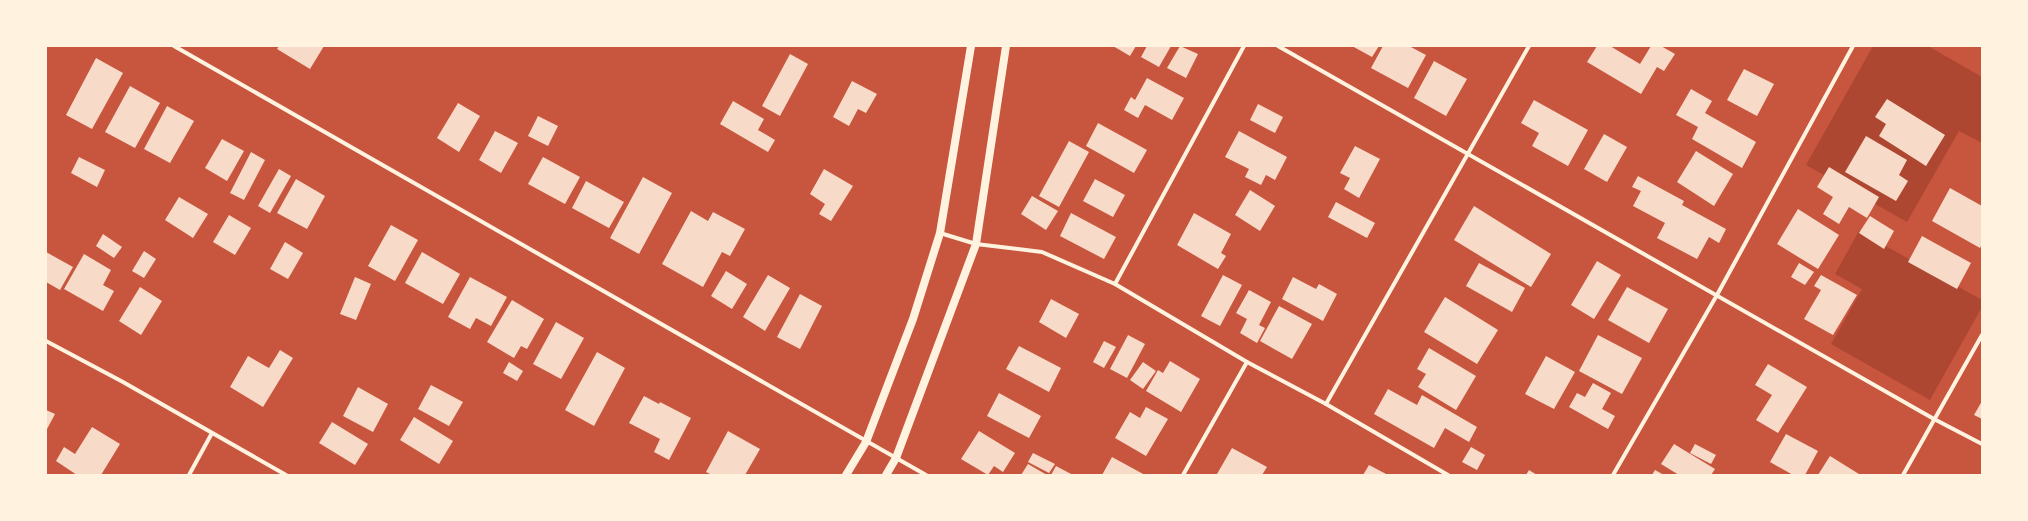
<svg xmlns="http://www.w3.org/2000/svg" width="2028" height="521" viewBox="0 0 2028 521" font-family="'Public Sans',sans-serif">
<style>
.green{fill:#ae4732}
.building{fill:#f7dbc8}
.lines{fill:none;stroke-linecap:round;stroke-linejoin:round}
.minor{stroke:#fff3e0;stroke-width:4}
.secondary{stroke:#fff3e0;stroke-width:8}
</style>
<rect width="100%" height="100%" fill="#c8553d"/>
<g class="green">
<polygon points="1873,46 1928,46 1982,77 1982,143 1959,131 1907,222 1806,165"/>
<polygon points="1859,231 1982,300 1982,307 1930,400 1831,344 1862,289 1835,274"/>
</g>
<g class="building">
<polygon points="279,46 324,46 310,69 277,49"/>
<polygon points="1113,46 1136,46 1130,56"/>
<polygon points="1147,46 1171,46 1159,67 1141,57"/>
<polygon points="1180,46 1198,54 1186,78 1167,68"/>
<polygon points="1352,46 1379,46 1372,57"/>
<polygon points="1383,46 1409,46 1426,55 1408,88 1371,68"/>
<polygon points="1597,46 1610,46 1640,64 1651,46 1661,46 1675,54 1664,71 1657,67 1641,94 1587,62"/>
<polygon points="790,54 808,64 780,116 762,106"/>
<polygon points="96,58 123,73 92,129 66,115"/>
<polygon points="1434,61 1467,79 1446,116 1414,98"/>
<polygon points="1744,69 1774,84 1757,116 1727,100"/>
<polygon points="1147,78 1184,98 1172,120 1145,105 1138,118 1124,110 1131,97 1135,100"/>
<polygon points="852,81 877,94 866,113 858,109 849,126 833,117"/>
<polygon points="130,86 160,103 135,148 105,132"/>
<polygon points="1691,89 1712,101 1705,113 1756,142 1742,168 1692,139 1698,127 1676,115"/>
<polygon points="1887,99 1945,135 1926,166 1879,136 1886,124 1875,117"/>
<polygon points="1534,100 1588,130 1568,166 1532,146 1539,133 1521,123"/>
<polygon points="733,101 764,119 758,130 775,140 768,152 720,124"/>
<polygon points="458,103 480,116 459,152 437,138"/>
<polygon points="1258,104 1283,117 1275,133 1250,120"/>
<polygon points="167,106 194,121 170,163 144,149"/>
<polygon points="538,116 558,126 548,146 528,136"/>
<polygon points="1098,123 1147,150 1134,173 1086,146"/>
<polygon points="495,131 518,143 501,173 479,160"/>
<polygon points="1239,131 1287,157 1275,180 1266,175 1261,185 1245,177 1249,169 1225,157"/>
<polygon points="1604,134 1627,147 1607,182 1584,169"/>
<polygon points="1866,136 1907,160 1899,175 1908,181 1896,201 1845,172"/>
<polygon points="222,139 244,151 227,181 205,168"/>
<polygon points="1069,141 1089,152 1059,207 1039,196"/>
<polygon points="1355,146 1380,159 1359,198 1344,189 1350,178 1340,173"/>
<polygon points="1696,151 1733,174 1714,206 1677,182"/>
<polygon points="251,152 265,160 244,200 230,193"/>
<polygon points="79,157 105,170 97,187 71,173"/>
<polygon points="543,157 580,177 565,204 528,184"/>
<polygon points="1829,167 1879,197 1867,218 1849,207 1839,224 1823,214 1833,197 1817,187"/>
<polygon points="279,169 291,176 270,213 258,206"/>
<polygon points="824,169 853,186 831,221 819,214 825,204 810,194"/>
<polygon points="1638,176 1684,201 1682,205 1726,229 1719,243 1709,237 1697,259 1657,238 1665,223 1633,206 1641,191 1632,187"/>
<polygon points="643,177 672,193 639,254 610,238"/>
<polygon points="296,179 325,196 307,229 277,213"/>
<polygon points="1095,179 1125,195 1113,217 1083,201"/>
<polygon points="586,181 624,202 609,228 572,208"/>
<polygon points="1950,188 1982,206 1982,244 1980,248 1932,221"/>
<polygon points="1250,190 1275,206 1260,231 1235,215"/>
<polygon points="1032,196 1058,211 1046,230 1021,214"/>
<polygon points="179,197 208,214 193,238 165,220"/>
<polygon points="1336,202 1375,223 1367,238 1328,217"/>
<polygon points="1474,206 1551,254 1531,287 1454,240"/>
<polygon points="1798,209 1839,235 1818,269 1777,244"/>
<polygon points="691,211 708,221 713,212 745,229 730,256 722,252 703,287 662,264"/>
<polygon points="1071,213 1116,237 1104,259 1060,236"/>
<polygon points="1194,213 1231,234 1221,253 1226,256 1218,269 1177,245"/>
<polygon points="229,215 251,228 235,255 213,242"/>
<polygon points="1870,216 1894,231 1884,249 1859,233"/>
<polygon points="391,225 418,240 395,281 368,266"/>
<polygon points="103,234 122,247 114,258 96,246"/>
<polygon points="1922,236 1971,263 1957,289 1908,262"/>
<polygon points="285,242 303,253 288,279 270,269"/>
<polygon points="144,251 156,259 144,278 132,271"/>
<polygon points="46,252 73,267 60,290 46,282"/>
<polygon points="422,252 460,274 443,304 405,283"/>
<polygon points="84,254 111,270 103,285 114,291 103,311 64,289"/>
<polygon points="1597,261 1621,275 1594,319 1571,305"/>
<polygon points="1479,263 1525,288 1512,312 1466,286"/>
<polygon points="1799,263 1814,272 1805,285 1791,277"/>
<polygon points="726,271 747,284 732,309 711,296"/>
<polygon points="768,275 790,288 765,331 743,317"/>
<polygon points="1223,275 1242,285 1220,326 1201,316"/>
<polygon points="1821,275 1857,295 1833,335 1804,319 1821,290 1814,286"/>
<polygon points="355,277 371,284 356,320 340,314"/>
<polygon points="470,277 507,297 491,326 476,318 470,329 448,317"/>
<polygon points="1293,277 1316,289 1319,284 1337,294 1323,321 1282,299"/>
<polygon points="140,287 162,301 141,335 119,321"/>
<polygon points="1627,287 1668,309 1649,343 1608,320"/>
<polygon points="1249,290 1271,302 1259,325 1265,328 1257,343 1240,333 1247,319 1236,313"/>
<polygon points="800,294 822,306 800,349 777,337"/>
<polygon points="1445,297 1498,330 1477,364 1424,332"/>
<polygon points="1051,299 1079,314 1066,338 1039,322"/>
<polygon points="512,300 544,319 527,349 521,346 514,358 487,342"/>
<polygon points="1279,306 1312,324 1292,359 1260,341"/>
<polygon points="556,322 584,338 561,379 533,364"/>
<polygon points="1128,335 1145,344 1127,378 1110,369"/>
<polygon points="1598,335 1642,358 1622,394 1579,371"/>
<polygon points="1104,341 1116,347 1104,368 1093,362"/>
<polygon points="1019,346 1061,368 1049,392 1006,369"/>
<polygon points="1429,348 1476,376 1456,410 1418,387 1426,374 1417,369"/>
<polygon points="280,350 293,358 263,407 230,387 248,356 269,368"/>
<polygon points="597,352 625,368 594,426 565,410"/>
<polygon points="1546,356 1575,372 1554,409 1525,394"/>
<polygon points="1170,361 1200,379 1181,412 1146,391 1158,370 1163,373"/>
<polygon points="509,362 523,371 517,381 503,373"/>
<polygon points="1143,362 1156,371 1143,389 1130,380"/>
<polygon points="1768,364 1807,387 1778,433 1756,420 1772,395 1755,385"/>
<polygon points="1593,383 1611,393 1602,409 1615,416 1608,429 1569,407 1577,393 1585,397"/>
<polygon points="431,385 463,402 449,426 418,409"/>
<polygon points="358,387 388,404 373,432 343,416"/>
<polygon points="1388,389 1417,405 1422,395 1477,427 1469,442 1445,428 1434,448 1374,414"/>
<polygon points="999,393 1041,416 1029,438 987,416"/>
<polygon points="644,396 659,404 660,402 691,418 669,460 654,452 660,439 629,423"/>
<polygon points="1982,401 1982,419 1974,415"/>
<polygon points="1146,407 1168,419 1146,456 1115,438 1130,412 1140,418"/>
<polygon points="46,410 55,414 46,431"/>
<polygon points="414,417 453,441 439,464 400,440"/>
<polygon points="332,422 368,444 355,465 319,443"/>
<polygon points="92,427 120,444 101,475 77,475 56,461 64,447 75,454"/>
<polygon points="728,431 760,449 745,475 712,475 706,472"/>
<polygon points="979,431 1015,453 1003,472 994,466 988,475 961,459"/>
<polygon points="1786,434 1818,451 1805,475 1793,475 1770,462"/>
<polygon points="1674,444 1715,469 1711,475 1679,475 1661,464"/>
<polygon points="1695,444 1716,455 1711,464 1690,453"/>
<polygon points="1471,447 1485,455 1477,470 1462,462"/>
<polygon points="1232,448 1267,467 1262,475 1217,474"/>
<polygon points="1033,453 1055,464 1049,473 1028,462"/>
<polygon points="1830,456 1859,474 1858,475 1818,475"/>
<polygon points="1112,457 1145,475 1102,475"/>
<polygon points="1028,464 1047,475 1021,475"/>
<polygon points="1369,465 1388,475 1363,475"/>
<polygon points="1056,466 1073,475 1051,475"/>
<polygon points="1529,470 1537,475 1526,475"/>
<polygon points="1655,470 1664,475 1652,475"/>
</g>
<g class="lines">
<g class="minor">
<polyline points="174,46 926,475"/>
<polyline points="1278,46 1934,419 1982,444"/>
<polyline points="940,233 976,244 1042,252 1115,284 1247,362 1326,404 1448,475"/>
<polyline points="1115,284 1244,46"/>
<polyline points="46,341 123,382 286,475"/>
<polyline points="1326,404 1529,46"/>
<polyline points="189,475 212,433"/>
<polyline points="1183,475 1247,362"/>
<polyline points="1613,475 1717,295 1853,46"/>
<polyline points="1903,475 1982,335"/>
</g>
<g class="secondary">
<polyline points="846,475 866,442 913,319 940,233 971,46"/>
<polyline points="886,475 896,458 976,244 1006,46"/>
</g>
</g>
<rect width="2028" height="521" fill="none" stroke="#fff3e0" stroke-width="94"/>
</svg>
